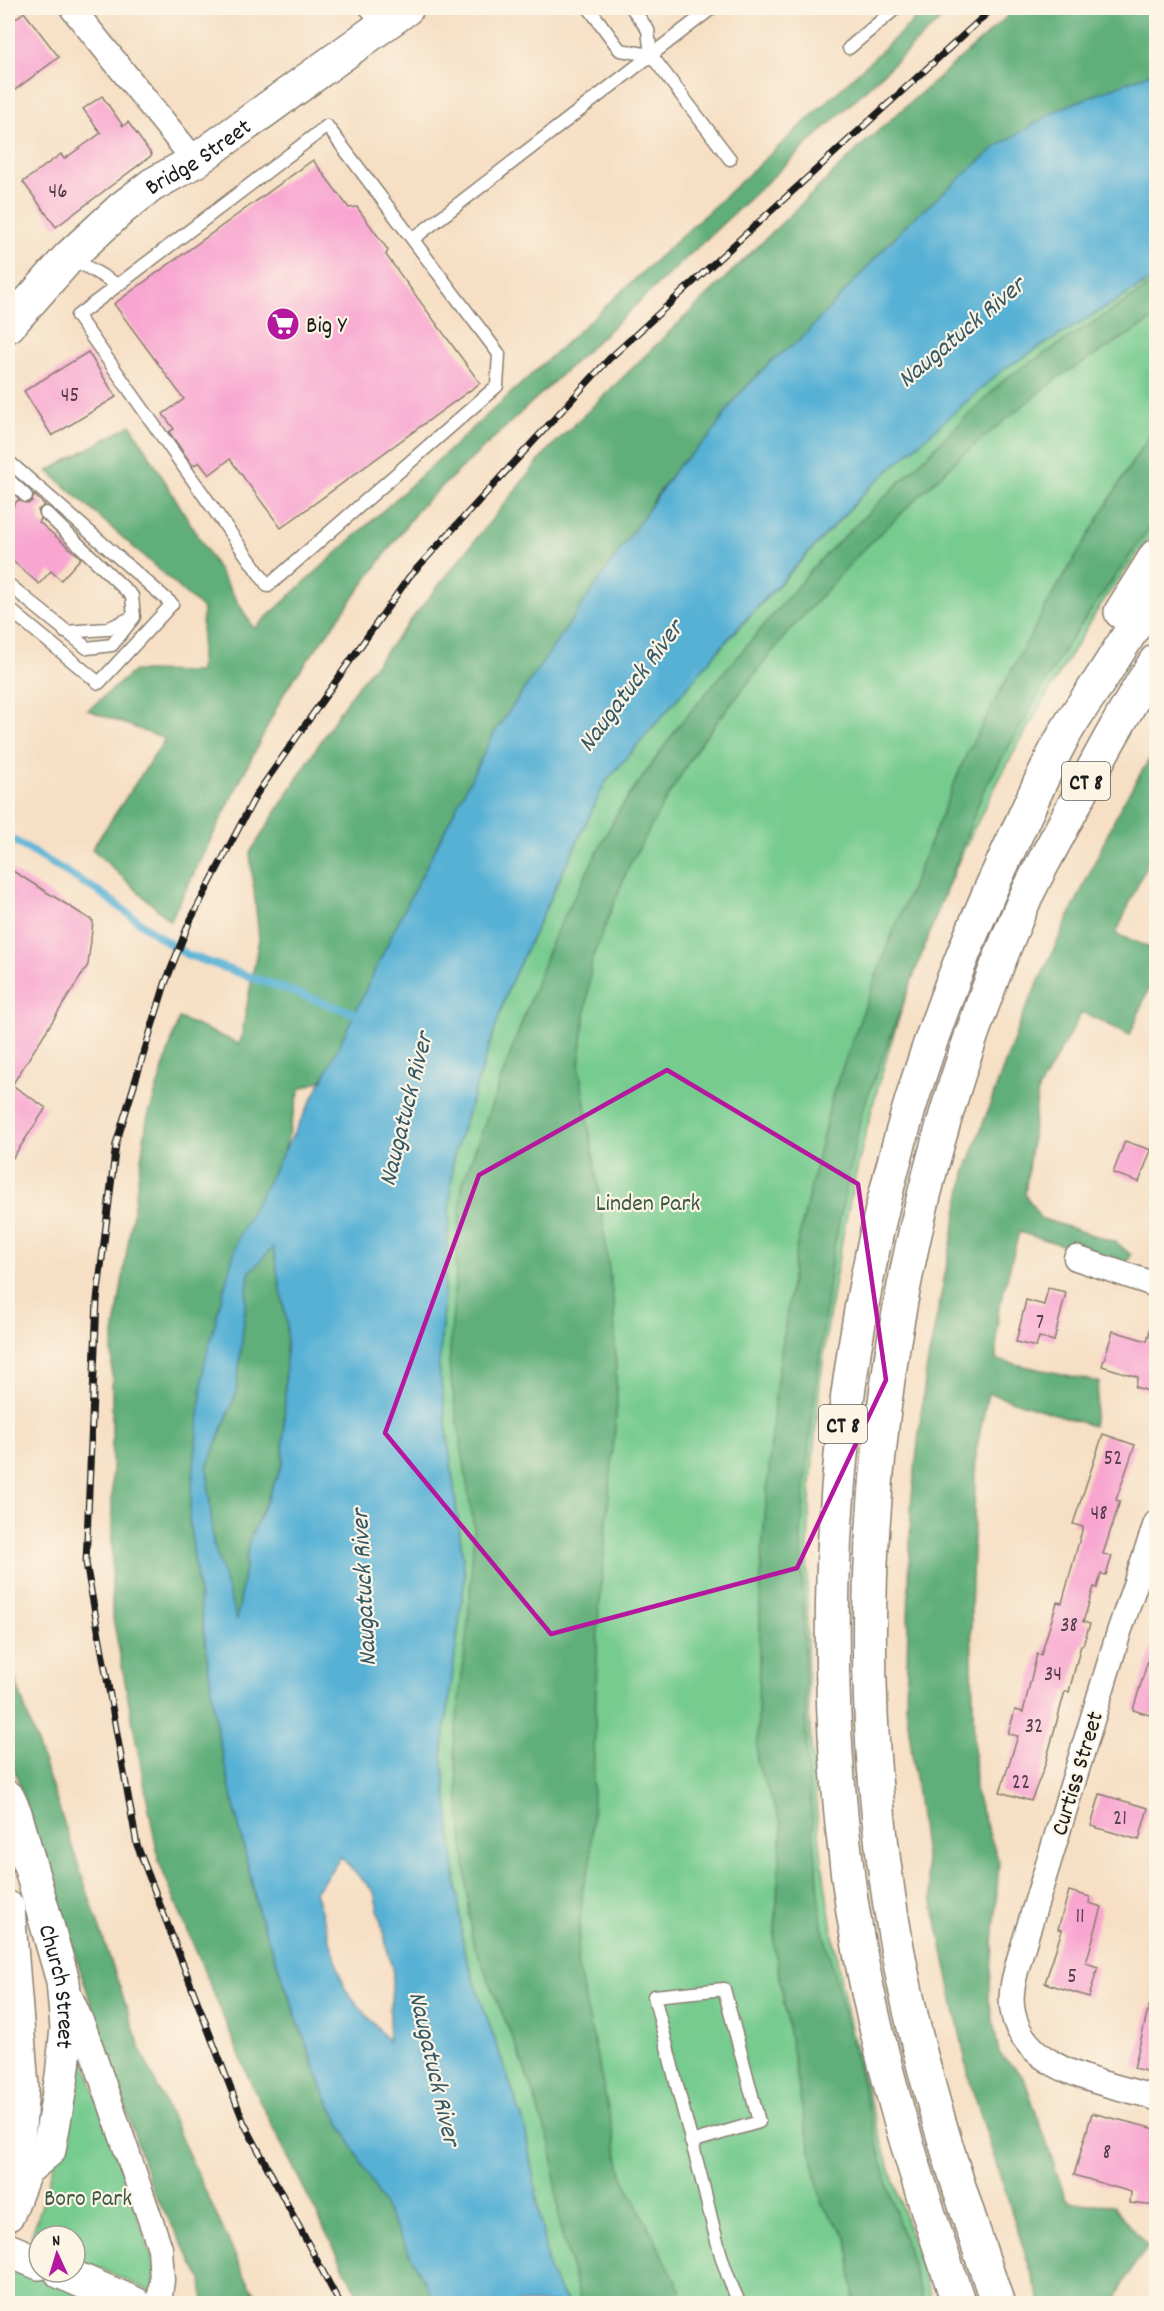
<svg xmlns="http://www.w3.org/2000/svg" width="1164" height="2311" viewBox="0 0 1164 2311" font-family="Dekko,sans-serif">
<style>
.green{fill:#76cb8f;stroke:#497456;stroke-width:1.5}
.forest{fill:#60af7a;stroke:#3e664b;stroke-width:1.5}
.water{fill:#57b1d5;stroke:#3a6678;stroke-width:1.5;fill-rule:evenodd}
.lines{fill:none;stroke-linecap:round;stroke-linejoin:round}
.stream{stroke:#57b1d5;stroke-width:8}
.building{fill:#f8a6d0}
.lane-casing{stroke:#897e70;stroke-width:15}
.street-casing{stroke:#897e70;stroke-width:27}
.secondary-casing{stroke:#897e70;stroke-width:36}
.primary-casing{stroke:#897e70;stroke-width:36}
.highway-casing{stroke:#897e70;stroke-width:36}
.lane{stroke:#fff;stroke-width:12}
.street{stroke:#fff;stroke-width:24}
.secondary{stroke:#fff;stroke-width:33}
.primary{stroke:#fff;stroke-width:33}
.highway{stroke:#fff;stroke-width:33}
.rail-casing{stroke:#1c1c1c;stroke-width:7}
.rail{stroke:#fcf5e5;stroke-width:4.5;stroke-dasharray:14;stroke-linecap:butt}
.marked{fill:none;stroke:#b5179e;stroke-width:4.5;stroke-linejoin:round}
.labels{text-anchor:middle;stroke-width:4.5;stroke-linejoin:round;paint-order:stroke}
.number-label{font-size:21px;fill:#533e49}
.shield{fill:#fcf5e5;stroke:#5f5d58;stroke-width:1.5}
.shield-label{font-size:22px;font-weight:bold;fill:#1c1c1c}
.street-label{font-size:24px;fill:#1c1c1c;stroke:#fcf5e5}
.poi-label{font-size:24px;fill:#1c1c1c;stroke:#fcf5e5;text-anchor:start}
.park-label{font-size:24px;fill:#3c5944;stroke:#fcf5e5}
.water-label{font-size:26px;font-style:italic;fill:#345866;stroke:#fcf5e5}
</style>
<rect width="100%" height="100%" fill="#fcf5e5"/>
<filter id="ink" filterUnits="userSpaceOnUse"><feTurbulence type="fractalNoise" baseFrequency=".0167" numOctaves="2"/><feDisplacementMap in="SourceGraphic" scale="12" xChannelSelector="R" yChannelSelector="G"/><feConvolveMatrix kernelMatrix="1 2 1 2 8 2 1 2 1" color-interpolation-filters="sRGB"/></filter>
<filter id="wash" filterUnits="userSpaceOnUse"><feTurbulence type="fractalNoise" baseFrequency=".008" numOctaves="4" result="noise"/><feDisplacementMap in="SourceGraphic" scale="24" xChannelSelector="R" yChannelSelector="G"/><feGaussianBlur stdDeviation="1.35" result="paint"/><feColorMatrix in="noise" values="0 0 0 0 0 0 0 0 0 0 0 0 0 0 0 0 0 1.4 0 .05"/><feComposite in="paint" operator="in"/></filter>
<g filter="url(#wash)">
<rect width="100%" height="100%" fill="#f6dfc4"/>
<g class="green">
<path d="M1156,277C1156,334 1156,390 1156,447C1156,470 1161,499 1156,522C1153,538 1109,590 1098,609C1041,703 984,798 942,900C806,1234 774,1622 840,1976C861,2088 898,2196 933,2303H568L549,2272L525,2127L464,1951L442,1755L465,1576L439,1367L453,1158L509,986L605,783L724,644L869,488L1002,370Z"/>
<path d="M77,2040L155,2267L154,2293L75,2257V2236H39V2240L31,2237C55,2173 68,2107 77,2040Z"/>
<polygon points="8,2258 103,2303 8,2303"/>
</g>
<g class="forest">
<path d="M927,8H953L419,508L285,691L170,921L92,849L165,739L88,710L134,671L200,672L203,609L48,471L131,425L254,629C479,422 705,217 927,8Z"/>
<polygon points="1017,8 1156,8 1156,83 771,361 735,399 710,437 678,466 654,499 358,1065 300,1089 273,1196 238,1237 189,1519 217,1731 259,1914 324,2093 437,2303 362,2303 253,2088 159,1862 112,1613 112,1348 147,1120 179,1018 240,1044 259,939 250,853 349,697 547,451 861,146"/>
<polygon points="1156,282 1156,318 1057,378 961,456 860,553 784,637 699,745 661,808 628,868 592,959 579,1067 598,1185 614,1308 617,1404 598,1622 591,1862 583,1887 577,1962 622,2175 687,2303 581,2303 560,2227 551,2146 523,2064 472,1939 454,1746 468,1624 474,1529 449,1366 462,1185 553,938 618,812 680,724 817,563 1006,378"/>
<polygon points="1156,427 1156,519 1070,640 983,792 862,1112 832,1257 810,1434 801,1535 807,1758 822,1926 889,2190 924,2303 854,2303 848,2238 822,2205 802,2109 774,1944 782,1825 757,1763 761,1564 775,1396 796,1249 833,1093 887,947 966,755 1050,599 1133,461"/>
<polygon points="1156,748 1156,843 1116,934 1156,950 1156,970 1130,1035 1082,1012 1038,1090 1025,1194 1040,1218 1117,1243 1131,1255 1126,1264 1019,1232 998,1312 996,1360 1099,1382 1093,1426 988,1393 976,1451 971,1613 975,1792 999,1862 989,1999 999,2053 1024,2078 1066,2200 1074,2203 1113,2205 1148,2247 1133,2267 1116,2298 1117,2303 1041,2303 970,2082 927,1873 906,1706 911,1505 926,1371 965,1173 1022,1017 1121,806"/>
<polygon points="273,1246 287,1324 283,1463 249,1541 237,1622 213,1542 207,1467 236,1394 249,1273"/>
<polygon points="8,1658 142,2053 244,2275 261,2303 204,2303 202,2280 152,2189 8,1750"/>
</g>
<path class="water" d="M1156,71V277L1002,370L869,488L733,633L605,783L509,986L453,1158L439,1367L465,1576L442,1755L464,1951L525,2127L549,2272L568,2303H436L324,2093L259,1914L217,1731L189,1519L204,1364L238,1237L324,1077L400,918L494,733L678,466L710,437L735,399L771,361L801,339L905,226L996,147L1059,109ZM273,1247L287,1324L283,1463L249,1541L237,1620L213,1542L207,1467L236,1394L249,1273ZM341,1857L374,1892L393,1973L388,2041L345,1989L315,1892Z"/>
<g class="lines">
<polyline class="stream" points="8,837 101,893 162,939 188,955 362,1016"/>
</g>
<g id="blocks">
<g class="building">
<polygon points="24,12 59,57 8,95 8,25"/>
<polygon points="102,96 123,126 128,122 152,155 56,227 23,182 61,154 64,159 101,133 83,109"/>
<polygon points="313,160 349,208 357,207 388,250 386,255 480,383 281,528 230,459 209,475 199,462 193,466 169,432 174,429 163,414 184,399 114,304"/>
<polygon points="88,352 116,397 52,436 24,391"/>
<polygon points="34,495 45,505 38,510 41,519 39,522 81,558 61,580 51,571 39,584 8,557 8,512 18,500 28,504 32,501"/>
<polygon points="8,868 93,921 88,965 12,1085 46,1108 8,1165"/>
<polygon points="1125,1141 1151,1150 1139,1182 1113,1173"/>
<polygon points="1048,1288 1066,1292 1054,1341 1039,1337 1036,1347 1016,1342 1026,1300 1044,1305"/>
<polygon points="1150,1330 1156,1331 1156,1393 1135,1387 1138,1377 1102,1366 1113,1331 1147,1341"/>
<polygon points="1103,1434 1135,1445 1116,1500 1120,1501 1103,1554 1112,1556 1106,1575 1101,1574 1097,1588 1094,1587 1083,1622 1090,1624 1083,1645 1081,1645 1069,1692 1065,1691 1045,1765 1031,1801 1000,1792 1018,1736 1008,1734 1015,1710 1023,1712 1037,1654 1041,1655 1057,1602 1062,1603 1083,1527 1073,1524"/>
<polygon points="1152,1647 1156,1647 1156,1717 1133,1710"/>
<polygon points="1100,1794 1148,1808 1139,1840 1091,1826"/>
<polygon points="1069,1891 1090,1897 1089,1903 1102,1907 1086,1963 1098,1967 1089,1997 1045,1983 1062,1930 1058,1929"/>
<polygon points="1149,2006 1156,2007 1156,2074 1134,2068"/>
<polygon points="1092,2113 1156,2129 1156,2206 1130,2203 1131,2192 1074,2175"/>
</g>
</g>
</g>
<g filter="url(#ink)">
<use href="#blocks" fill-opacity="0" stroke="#897e70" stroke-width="1.5"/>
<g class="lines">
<defs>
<g id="lane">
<polyline points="365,8 380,26"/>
<polyline points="589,8 620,50 651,55"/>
<polyline points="632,8 648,30 651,55 730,159"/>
<polyline points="849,48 896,8"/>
<polyline points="413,239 712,8"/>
<polyline points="70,257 118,285 327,126 499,354 497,386 268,586 77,316 118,285"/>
<polyline points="8,461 172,604 99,683 8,608"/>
<polyline points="8,479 26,496"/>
<polyline points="8,584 87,648 112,645 134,617 132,596 46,513"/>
<polyline points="65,632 107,629 131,618"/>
<path d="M691,2142L759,2122L724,1989L654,1996C669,2056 685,2117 701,2177C712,2220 720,2264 740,2304"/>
</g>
<g id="street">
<polyline points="72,8 195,161"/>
<polyline points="1076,1258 1156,1285"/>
<path d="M1156,1523L1119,1632L1020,1956C1016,1972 1010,1989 1012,2006C1019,2072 1105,2082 1156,2098"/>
<polyline points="71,1998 85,2030 160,2248 162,2280 159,2304"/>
</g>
<g id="secondary">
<path id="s1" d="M8,326L69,257L122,208L152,185L195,161L407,8"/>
<polyline points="8,2250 39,2263"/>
<polyline points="61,2272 135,2304"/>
</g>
<g id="primary">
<path id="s2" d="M8,1798L15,1813L63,1981L67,2028L62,2076L49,2150L25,2170L8,2214"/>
<polyline points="8,1908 22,2087 18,2140 25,2170"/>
</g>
<g id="highway">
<polyline points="1121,612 1156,556"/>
<path d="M959,2304C911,2164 867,2024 848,1877C802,1521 857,1167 1012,843C1029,808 1044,771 1063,737C1074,716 1089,697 1102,677C1120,649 1137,621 1156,594"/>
<path d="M998,2304C958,2187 919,2069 897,1947C834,1598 881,1235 1020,910C1032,881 1049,853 1063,826C1093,769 1122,714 1156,661"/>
</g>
</defs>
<use href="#lane" class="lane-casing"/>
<use href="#street" class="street-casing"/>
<use href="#secondary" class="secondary-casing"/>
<use href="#primary" class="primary-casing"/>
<use href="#highway" class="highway-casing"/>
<use href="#lane" class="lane"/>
<use href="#street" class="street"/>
<use href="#secondary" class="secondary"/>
<use href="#primary" class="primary"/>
<use href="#highway" class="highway"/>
<defs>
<polyline id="rail" points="340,2304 244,2123 137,1845 86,1563 97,1300 116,1144 165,984 189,923 256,795 409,577 609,359 993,8"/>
</defs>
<use href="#rail" class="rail-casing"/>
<use href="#rail" class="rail"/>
</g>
</g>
<path class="marked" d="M667,1070L858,1184L886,1380L797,1568L551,1634L385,1433L479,1175Z"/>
<defs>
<symbol id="supermarket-disc" viewBox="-11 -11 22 22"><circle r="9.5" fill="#b5179e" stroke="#fcf5e5"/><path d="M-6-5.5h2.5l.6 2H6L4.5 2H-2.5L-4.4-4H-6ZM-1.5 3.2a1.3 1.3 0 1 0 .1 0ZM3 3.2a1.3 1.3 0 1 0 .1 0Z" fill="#fff"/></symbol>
</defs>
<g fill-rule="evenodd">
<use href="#supermarket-disc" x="264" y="305" width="38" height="38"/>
</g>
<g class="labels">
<g class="number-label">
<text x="58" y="197">46</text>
<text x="70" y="401">45</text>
<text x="1040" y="1328">7</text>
<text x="1113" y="1464">52</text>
<text x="1099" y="1519">48</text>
<text x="1069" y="1631">38</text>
<text x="1053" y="1680">34</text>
<text x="1034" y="1732">32</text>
<text x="1021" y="1788">22</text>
<text x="1120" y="1824">21</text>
<text x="1080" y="1922">11</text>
<text x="1072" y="1982">5</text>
<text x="1107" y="2158">8</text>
</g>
<g class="shield">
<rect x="1062" y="762" width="48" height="38" rx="4.5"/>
<rect x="819" y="1405" width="48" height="38" rx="4.5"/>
</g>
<g class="shield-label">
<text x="1086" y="789">CT 8</text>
<text x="843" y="1432">CT 8</text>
</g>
<g class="street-label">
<text dy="8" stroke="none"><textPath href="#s1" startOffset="256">Bridge Street</textPath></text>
<text transform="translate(1076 1773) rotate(-73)" y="8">Curtiss Street</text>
<text dy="8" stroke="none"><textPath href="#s2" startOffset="196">Church Street</textPath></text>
</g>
<g class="poi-label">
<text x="306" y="332">Big Y</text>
</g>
<g class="park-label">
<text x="648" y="1210">Linden Park</text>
<text x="88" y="2205">Boro Park</text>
</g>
<g class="water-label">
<text transform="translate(960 331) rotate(-40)" y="9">Naugatuck River</text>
<text transform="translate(629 685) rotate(-53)" y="9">Naugatuck River</text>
<text transform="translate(404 1109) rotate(-76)" y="9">Naugatuck River</text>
<text transform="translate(362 1588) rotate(-93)" y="9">Naugatuck River</text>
<text transform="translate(436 2068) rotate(77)" y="9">Naugatuck River</text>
</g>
</g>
<rect width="1164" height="2311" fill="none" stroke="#fcf5e5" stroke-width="30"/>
<g transform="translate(57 2254) rotate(356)"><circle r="28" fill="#fcf5e5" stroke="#a29e95" stroke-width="1.5"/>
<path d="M0-4.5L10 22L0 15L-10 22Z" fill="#b5179e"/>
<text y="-9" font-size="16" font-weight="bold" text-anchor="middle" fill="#1c1c1c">N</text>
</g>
</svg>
